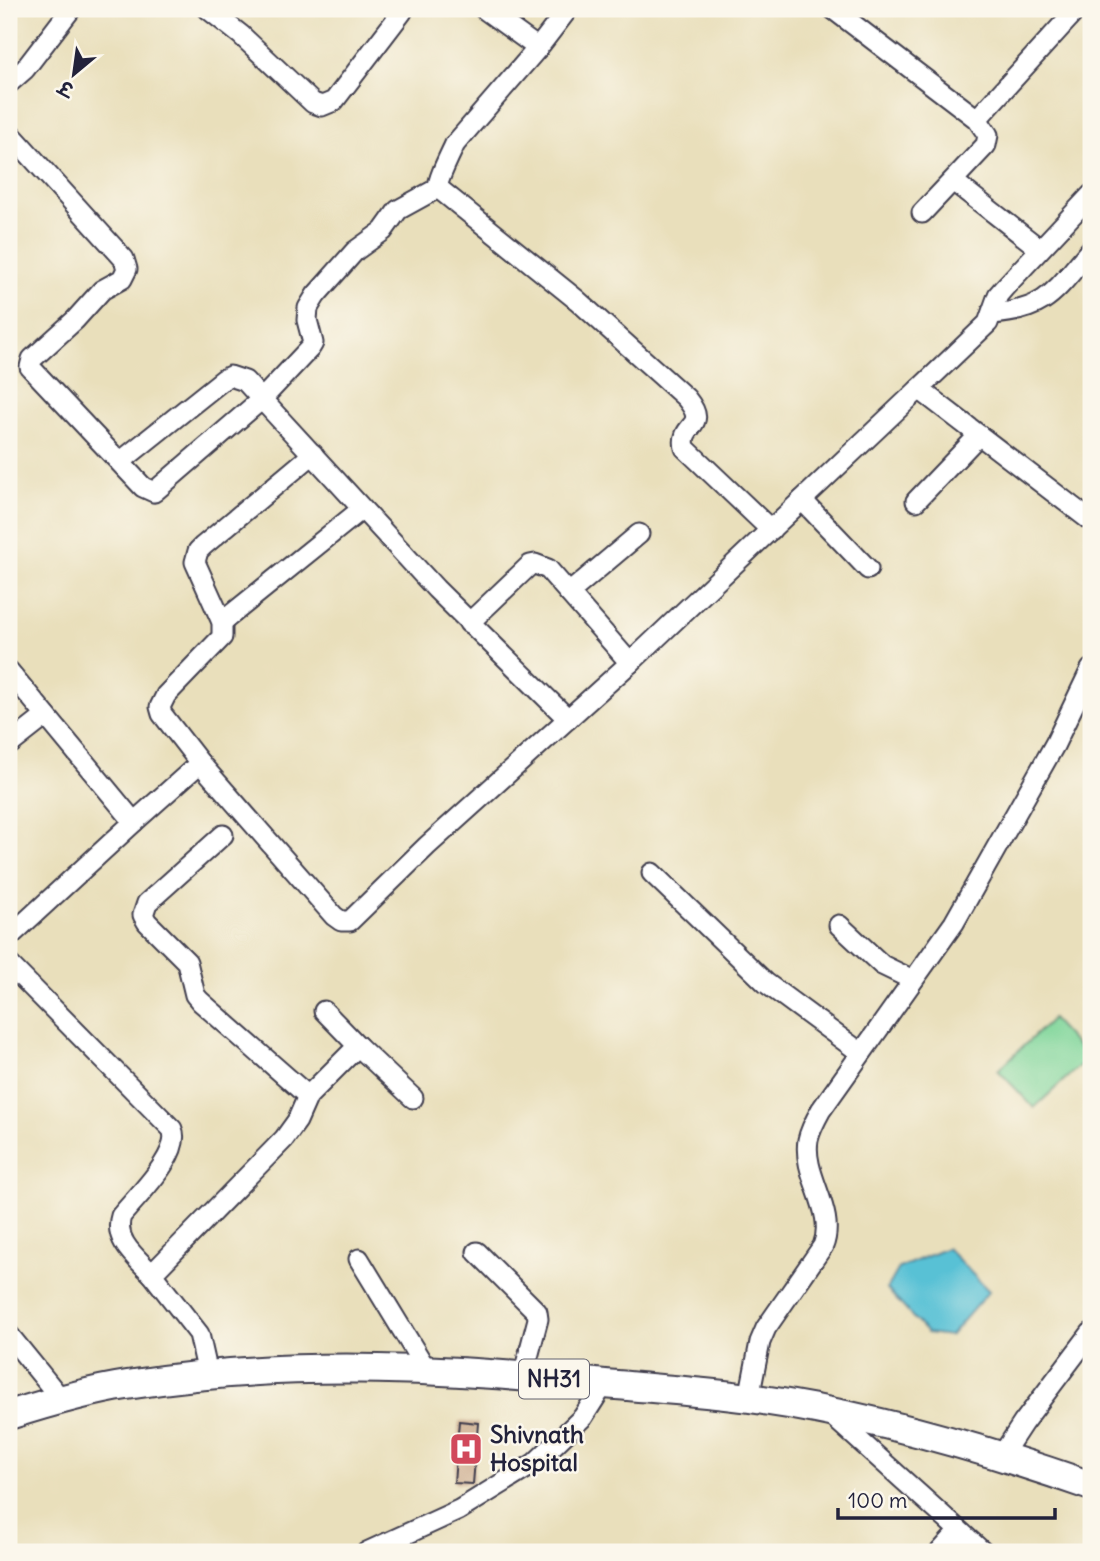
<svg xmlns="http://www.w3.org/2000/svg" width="1100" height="1561" viewBox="0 0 1100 1561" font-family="Delius,'Playpen Sans Deva',sans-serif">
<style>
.green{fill:#7ed599;stroke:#507c6a;stroke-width:2}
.water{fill:#58c1d5;stroke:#3d7288;stroke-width:2}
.building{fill:#c39e7c}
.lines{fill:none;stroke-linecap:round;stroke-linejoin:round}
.minor-casing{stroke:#403e4e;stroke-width:23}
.highway-casing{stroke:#403e4e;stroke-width:32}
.minor{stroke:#fff;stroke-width:19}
.highway{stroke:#fff;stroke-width:28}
.labels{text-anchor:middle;stroke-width:5;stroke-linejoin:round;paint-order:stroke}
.shield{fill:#fbf7ec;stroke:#636270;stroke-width:2}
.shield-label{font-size:23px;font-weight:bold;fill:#22223b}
.poi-label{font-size:24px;font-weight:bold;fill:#22223b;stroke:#fbf7ec;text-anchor:start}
</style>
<rect width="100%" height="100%" fill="#fbf7ec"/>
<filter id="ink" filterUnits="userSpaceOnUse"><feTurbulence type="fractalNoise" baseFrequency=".0143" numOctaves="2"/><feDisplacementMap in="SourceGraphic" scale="14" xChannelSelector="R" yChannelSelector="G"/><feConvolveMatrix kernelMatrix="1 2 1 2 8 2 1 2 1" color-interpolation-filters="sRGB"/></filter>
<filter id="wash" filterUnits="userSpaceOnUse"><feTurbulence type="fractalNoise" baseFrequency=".00686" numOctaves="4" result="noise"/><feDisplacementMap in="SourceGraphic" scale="28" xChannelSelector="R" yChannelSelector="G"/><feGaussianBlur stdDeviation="1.57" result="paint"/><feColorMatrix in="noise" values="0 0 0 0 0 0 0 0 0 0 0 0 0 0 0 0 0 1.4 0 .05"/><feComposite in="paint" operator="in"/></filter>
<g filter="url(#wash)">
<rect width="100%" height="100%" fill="#e9dfbb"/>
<polygon class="green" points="1052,1019 1088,1058 1034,1108 998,1070"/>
<polygon class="water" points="947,1248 989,1291 950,1336 927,1333 887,1289 899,1268"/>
<g id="blocks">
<polygon class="building" points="459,1421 478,1423 473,1484 454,1483"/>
</g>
</g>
<g filter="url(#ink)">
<use href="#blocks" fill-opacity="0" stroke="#403e4e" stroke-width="2"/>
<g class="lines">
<defs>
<g id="minor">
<polyline points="208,9 241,35 313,103 322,106 334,101 402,12"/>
<path d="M484,9L538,48L455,144C451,153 437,180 438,188L577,300L686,398C711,429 679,422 685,448L771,530"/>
<polyline points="833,9 977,119 1077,9"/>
<polyline points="538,48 568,9"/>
<polyline points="9,83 25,69 71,9"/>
<polyline points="9,132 124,259 127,269 122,279 102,290 75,320 32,359 30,367 143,487 154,492 262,399 310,348 313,343 307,320 308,308 316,295 355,251 383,231 398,210 438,188"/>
<polyline points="953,181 1040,249"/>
<polyline points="1091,195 1004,288 998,295 988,323 919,389 1091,521"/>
<polyline points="922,213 986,145 988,135 977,119"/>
<path d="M992,314C1049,310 1056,289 1091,249"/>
<polyline points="120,462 224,379 230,376 245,381 436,589 568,719"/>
<polyline points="802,500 868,569"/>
<polyline points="916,501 979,435"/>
<polyline points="569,593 639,534"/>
<polyline points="222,622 362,509"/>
<polyline points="469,623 530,565 535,564 548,569 630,663"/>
<polyline points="9,671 134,822 9,937"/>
<polyline points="9,745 46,716"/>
<polyline points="200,763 162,714 160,707 166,695 222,637 222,622 195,562 198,551 203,546 313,454"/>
<polyline points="134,822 200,763 334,916 341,921 350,921 427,846 630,663 919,389"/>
<polyline points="223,835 147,903 143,915 147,922 187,962 195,995 200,1001 308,1096"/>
<polyline points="652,873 766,983 861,1053"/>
<polyline points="839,925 882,965 913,980"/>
<path d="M9,964L172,1129C183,1153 136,1197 121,1216C113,1241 137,1258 152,1274"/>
<polyline points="324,1011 358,1046"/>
<polyline points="477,1252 537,1312 538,1319 523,1376"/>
<polyline points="359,1259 426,1369"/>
<polyline points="9,1335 61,1399"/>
<polyline points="208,1374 199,1334 152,1274 284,1139 297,1121 308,1096 358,1046 413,1098"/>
<path d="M749,1398L760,1342L766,1328L823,1246C837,1211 802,1176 808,1140C810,1130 816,1119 821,1110L954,923L1055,744L1091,669"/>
<polyline points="829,1413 983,1552"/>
<polyline points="1002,1455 1023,1423 1091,1333"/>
<polyline points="367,1552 459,1510 535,1463 583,1417 604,1384"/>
<polyline points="940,1552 959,1531"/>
</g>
<path id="highway" d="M9,1415C47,1403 87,1391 127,1385C282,1360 439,1367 595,1383C646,1388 698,1391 749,1398C866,1414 980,1447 1091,1486"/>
</defs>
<use href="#minor" class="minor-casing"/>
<use href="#highway" class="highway-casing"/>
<use href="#minor" class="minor"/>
<use href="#highway" class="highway"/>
</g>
</g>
<defs>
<symbol id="hospital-square" viewBox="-11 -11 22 22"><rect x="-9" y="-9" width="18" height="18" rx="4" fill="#d1495b" stroke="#fbf7ec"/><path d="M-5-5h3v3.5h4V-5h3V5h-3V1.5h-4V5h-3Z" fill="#fff"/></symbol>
</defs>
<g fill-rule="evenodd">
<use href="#hospital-square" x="447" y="1430" width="38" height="38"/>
</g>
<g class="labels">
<rect class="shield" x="519" y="1359.5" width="70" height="39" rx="5"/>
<g class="shield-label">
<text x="554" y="1387">NH31</text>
</g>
<g class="poi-label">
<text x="490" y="1443">Shivnath<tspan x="490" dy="28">Hospital</tspan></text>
</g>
</g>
<rect width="1100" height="1561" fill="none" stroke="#fbf7ec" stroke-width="35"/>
<g transform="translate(74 74) rotate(209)" stroke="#fbf7ec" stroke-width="5" paint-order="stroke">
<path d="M0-5L12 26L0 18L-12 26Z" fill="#22223b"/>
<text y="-10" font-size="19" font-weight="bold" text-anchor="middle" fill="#22223b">उ</text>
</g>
<path d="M838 1508v10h217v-10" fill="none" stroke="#22223b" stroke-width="3.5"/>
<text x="848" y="1508" font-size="21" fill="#22223b" stroke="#fbf7ec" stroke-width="5" paint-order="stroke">100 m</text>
</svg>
